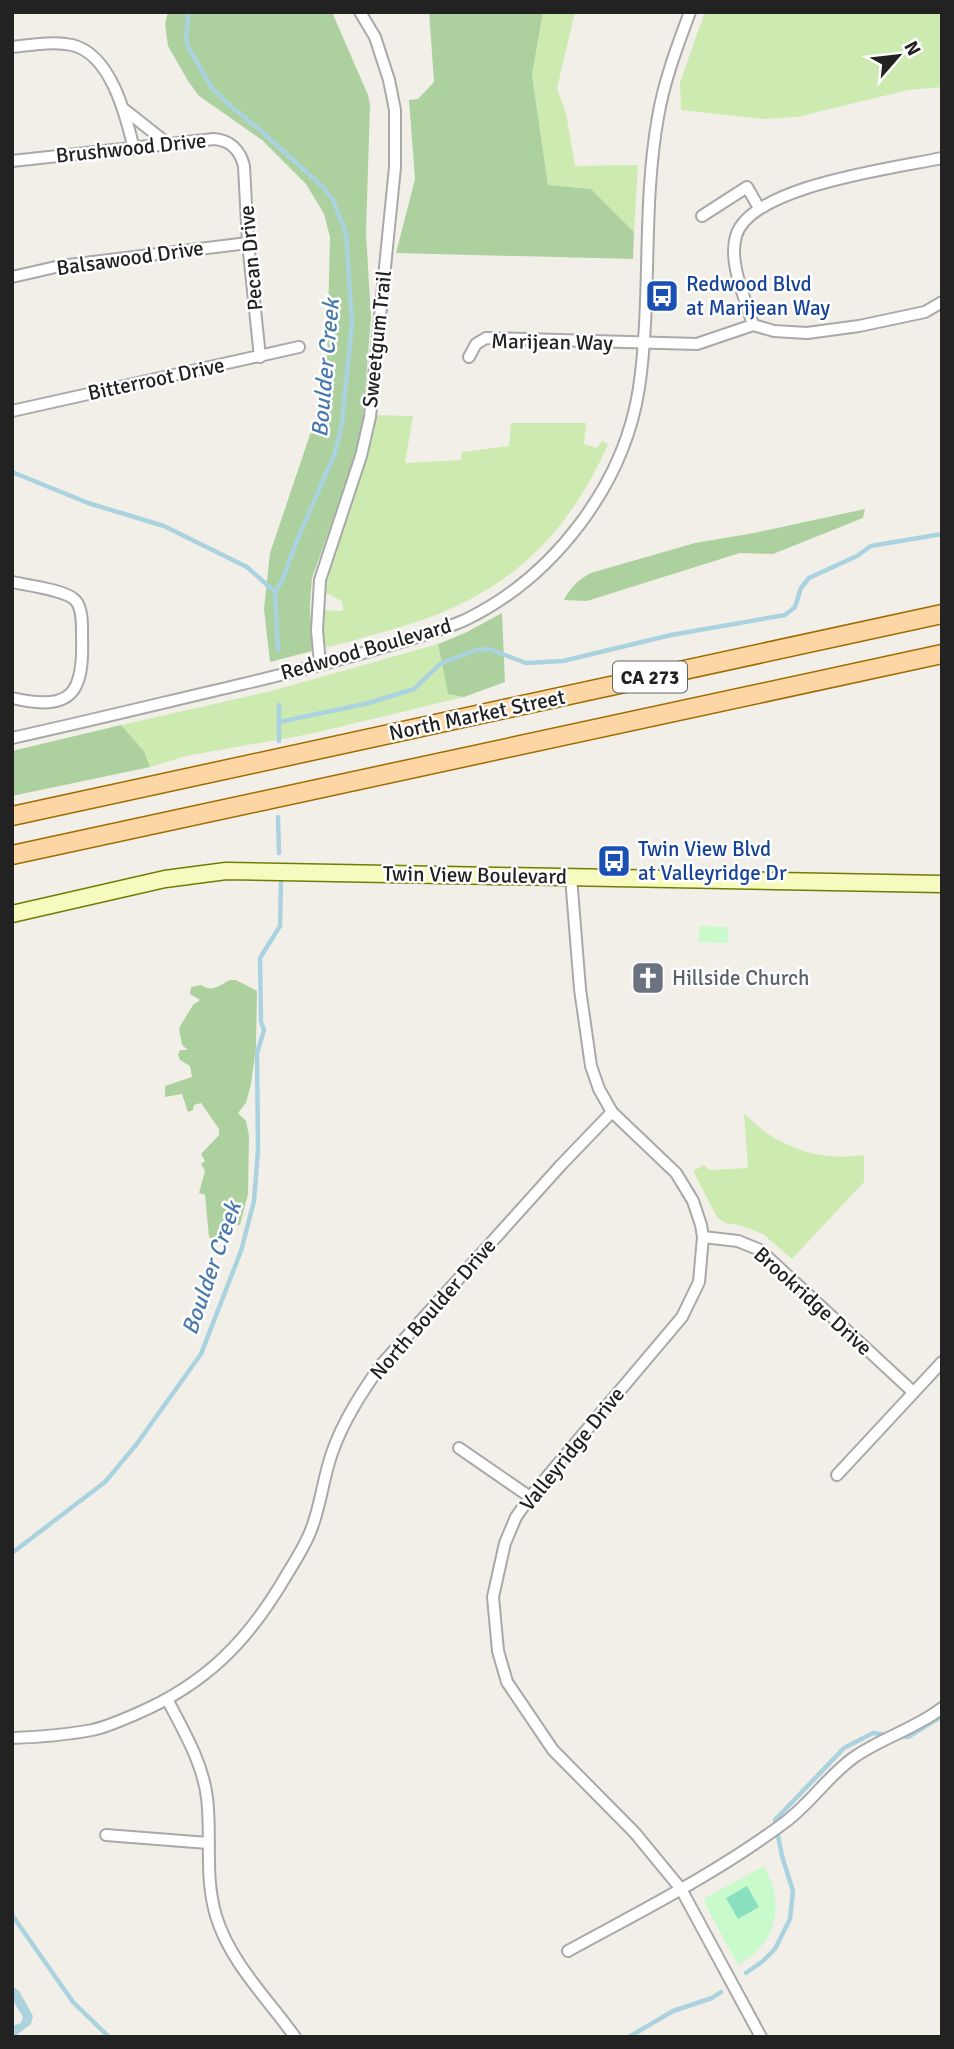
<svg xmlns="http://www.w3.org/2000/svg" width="954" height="2049" viewBox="0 0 954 2049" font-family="Signika,sans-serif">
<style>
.grass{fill:#cdebb0}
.forest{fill:#add19e}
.park{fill:#c8facc}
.pitch{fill:#88e0be}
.water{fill:#aad3df}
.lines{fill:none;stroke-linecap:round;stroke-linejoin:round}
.stream{stroke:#aad3df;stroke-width:4.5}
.street-casing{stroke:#a9a9a9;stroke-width:14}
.secondary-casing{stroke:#707d05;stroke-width:19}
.primary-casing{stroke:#a06b00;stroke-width:21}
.street{stroke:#fff;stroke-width:10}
.secondary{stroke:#f7fabf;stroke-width:16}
.primary{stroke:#fcd6a4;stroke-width:18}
.labels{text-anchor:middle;stroke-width:5;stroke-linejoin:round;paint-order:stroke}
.shield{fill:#fff;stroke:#646464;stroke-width:2}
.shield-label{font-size:19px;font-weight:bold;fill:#222}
.street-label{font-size:21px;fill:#222;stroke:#fff}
.transit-label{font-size:21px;fill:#164399;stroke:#fff;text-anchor:start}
.worship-label{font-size:21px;fill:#5b616d;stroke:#fff;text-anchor:start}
.water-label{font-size:23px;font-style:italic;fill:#4a7aab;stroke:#fff}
</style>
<rect width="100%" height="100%" fill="#f2efe9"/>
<g class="grass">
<polygon points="543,12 575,12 557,88 566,113 575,166 638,165 634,232 591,189 548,185 532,75"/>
<polygon points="705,12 942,12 942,87 908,90 797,117 763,119 681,110 680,82"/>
<path d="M374,415L413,416L405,463L461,460L462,452L509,446L511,423H586L584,444L597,448L602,441L608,444C562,549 493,603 383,632C364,637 345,644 326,647L322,643L325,610L343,611L342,601L326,593L325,589C340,530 363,475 374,415Z"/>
<polygon points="438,644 448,694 464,697 310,734 186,756 150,767 144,751 121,725 271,691"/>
<path d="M744,1114C753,1121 761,1130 770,1135C801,1154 828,1160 864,1155V1182L792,1259L763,1234L739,1225L725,1223L717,1217L693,1171L704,1165L710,1170L748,1168Z"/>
</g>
<g class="forest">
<polygon points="168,12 332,12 368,95 370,105 366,233 371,317 363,418 357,452 312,578 310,605 312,651 270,662 264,609 270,553 322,399 327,363 330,237 324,214 306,184 262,140 199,96 188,81 168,46 165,24"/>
<polygon points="429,12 543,12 532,75 548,185 591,189 634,232 633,259 396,253 415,179 409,100 418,99 434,82"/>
<path d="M865,509L863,518L773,554L740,553L587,601L564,600C569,588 582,576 594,572L695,543L754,533Z"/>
<polygon points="502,613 505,682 464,697 448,694 438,644 465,633"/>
<polygon points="121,725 144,751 150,767 12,796 12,751"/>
<path d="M230,980H236L257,991L256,1047L251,1084L246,1103L238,1113L246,1121L249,1136L248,1194L240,1225L219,1227L217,1236L212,1239L209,1237L205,1195L199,1193L205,1171L201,1164L205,1161L201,1154L219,1135V1129L201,1103L194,1105L193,1110L188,1112L182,1094L165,1097V1086L192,1077L190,1066L180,1060L178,1055L180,1050H188L182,1045L179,1028L193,1005L200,1000L190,994L191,987L201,985C212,993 220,985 230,980Z"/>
</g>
<g class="park">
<polygon points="699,926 728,927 728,943 699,942"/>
<path d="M764,1866C785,1905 778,1942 738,1965L705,1904V1898Z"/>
</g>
<polygon class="pitch" points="747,1886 759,1907 738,1919 726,1898"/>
<polygon class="water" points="12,1986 19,1991 33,2016 31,2024 14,2037 12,2037 12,2026 21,2023 23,2017 12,1999"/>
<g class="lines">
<g class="stream">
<polyline points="189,12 186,36 188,47 212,88 228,104 259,129 323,187 333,200 346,233 352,323 342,423 335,453 296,543 282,581 275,592 278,650"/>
<polyline points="12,472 88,503 164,526 247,567 275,592"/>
<polyline points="279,705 279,741"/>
<polyline points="279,722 369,703 414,689 440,664 476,650 489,649 526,663 563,661 671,635 785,615 795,607 801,588 809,578 857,556 871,546 942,534"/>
<polyline points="278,817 279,853"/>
<polyline points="12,1553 105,1482 136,1445 201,1354 241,1251 254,1201 258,1150 257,1053 264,1030 261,1022 260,958 280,926 281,882"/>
<polyline points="897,1736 908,1737 942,1716"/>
<polyline points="12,1915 73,2002 109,2037"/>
<polyline points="746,1973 763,1961 775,1949 790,1919 793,1891 782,1856 775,1820 844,1748 873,1733 888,1735"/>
<polyline points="629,2037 673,2011 712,1998 721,1992"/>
</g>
<defs>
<g id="street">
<path d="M12,47C31,45 53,41 72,45C111,54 126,116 134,149"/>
<polyline points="125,110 168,144"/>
<path d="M12,161L214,139C230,140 240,150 244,166L248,243L260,357"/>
<polyline points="702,216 747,187 759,208"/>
<polyline points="12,277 60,266 248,243"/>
<path d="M753,325C746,299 728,264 736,236C750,186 895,168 942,158"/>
<polyline points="469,357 476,344 486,338 697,344 753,325 774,331 807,333 859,326 925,312 942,302"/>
<polyline points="12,411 299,347"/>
<path d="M12,582C26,585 66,590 75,600C83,608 82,626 82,637C84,693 72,712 12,698"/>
<polyline points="320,664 317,630 320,580 361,456 370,417 395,167 395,110 389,80 375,37 360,12"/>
<path d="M12,738C89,721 166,702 243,684C294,672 344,659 394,644C418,637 442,630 465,620C554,577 624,485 639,388C652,299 642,206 658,117C664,81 677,47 690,12"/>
<polyline points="571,877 580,989 591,1066 599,1089 612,1112 676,1173 693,1201 701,1225 703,1237 699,1282 682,1317 530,1497 516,1517 505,1543 493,1597 498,1651 507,1682 553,1750 635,1833 681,1889 761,2037"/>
<polyline points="703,1237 738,1241 760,1250 912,1391"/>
<polyline points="459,1448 530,1497"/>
<polyline points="837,1475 942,1362"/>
<path d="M167,1699C183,1730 203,1763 207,1798C212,1839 204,1875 216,1916C230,1962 267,1998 295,2037"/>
<path d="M12,1738C39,1737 66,1735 92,1730C107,1727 122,1720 136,1714C206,1684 248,1641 286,1576C295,1561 305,1546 311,1530C321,1505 323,1478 332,1453C343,1421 362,1392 381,1365L561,1165L612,1112"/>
<polyline points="106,1835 208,1843"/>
<path d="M568,1951C641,1911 717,1873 784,1823C810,1804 827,1777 853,1758C881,1738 915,1729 942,1708"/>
</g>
<polyline id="secondary" points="12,914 165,879 226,871 942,884"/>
<g id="primary">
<polyline points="12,816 942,614"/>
<polyline points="12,855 942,654"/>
</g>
</defs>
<use href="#street" class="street-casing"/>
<use href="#secondary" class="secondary-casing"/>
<use href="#primary" class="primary-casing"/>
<use href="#street" class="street"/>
<use href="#secondary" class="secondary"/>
<use href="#primary" class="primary"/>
</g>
<defs>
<symbol id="bus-square" viewBox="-11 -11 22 22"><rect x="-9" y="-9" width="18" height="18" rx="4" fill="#1a4fb4" stroke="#fff"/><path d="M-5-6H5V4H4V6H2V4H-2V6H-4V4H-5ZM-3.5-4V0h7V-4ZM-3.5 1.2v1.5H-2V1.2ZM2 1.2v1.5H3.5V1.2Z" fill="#fff"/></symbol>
<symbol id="church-square" viewBox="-11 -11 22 22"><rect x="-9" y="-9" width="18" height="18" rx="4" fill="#6b7280" stroke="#fff"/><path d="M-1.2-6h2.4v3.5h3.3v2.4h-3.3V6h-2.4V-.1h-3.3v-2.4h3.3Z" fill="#fff"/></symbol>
</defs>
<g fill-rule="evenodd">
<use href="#bus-square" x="643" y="277" width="38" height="38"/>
<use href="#bus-square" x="595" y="842" width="38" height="38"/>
<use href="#church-square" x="629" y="959" width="38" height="38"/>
</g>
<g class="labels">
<rect class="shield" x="613" y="661.5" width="74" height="31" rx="5"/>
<g class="shield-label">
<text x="650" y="684">CA 273</text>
</g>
<g class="street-label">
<text transform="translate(131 148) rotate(-6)" y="7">Brushwood Drive</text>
<text transform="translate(130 258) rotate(-8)" y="7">Balsawood Drive</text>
<text transform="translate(251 258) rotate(-95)" y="7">Pecan Drive</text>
<text transform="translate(377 339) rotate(-84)" y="7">Sweetgum Trail</text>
<text transform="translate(552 342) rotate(1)" y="7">Marijean Way</text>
<text transform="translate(156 379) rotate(-12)" y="7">Bitterroot Drive</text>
<text transform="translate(366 649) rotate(-16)" y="7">Redwood Boulevard</text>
<text transform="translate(477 715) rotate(-12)" y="7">North Market Street</text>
<text transform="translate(475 875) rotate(1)" y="7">Twin View Boulevard</text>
<text transform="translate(813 1301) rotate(42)" y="7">Brookridge Drive</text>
<text transform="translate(433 1309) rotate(-49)" y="7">North Boulder Drive</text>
<text transform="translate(572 1449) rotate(-51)" y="7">Valleyridge Drive</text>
</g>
<g class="transit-label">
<text x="686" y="291">Redwood Blvd<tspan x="686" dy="24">at Marijean Way</tspan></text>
<text x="638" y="856">Twin View Blvd<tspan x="638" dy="24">at Valleyridge Dr</tspan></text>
</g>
<g class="worship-label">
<text x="672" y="985">Hillside Church</text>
</g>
<g class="water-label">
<text transform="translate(325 368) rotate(-85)" y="8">Boulder Creek</text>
<text transform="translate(211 1268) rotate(-71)" y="8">Boulder Creek</text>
</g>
</g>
<rect width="954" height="2049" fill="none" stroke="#222222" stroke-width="28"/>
<g transform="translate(898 56) rotate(62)" stroke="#ffffff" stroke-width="5" paint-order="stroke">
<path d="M0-5L12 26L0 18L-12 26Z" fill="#222222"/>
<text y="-10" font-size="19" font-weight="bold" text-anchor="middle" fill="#222222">N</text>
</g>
</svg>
